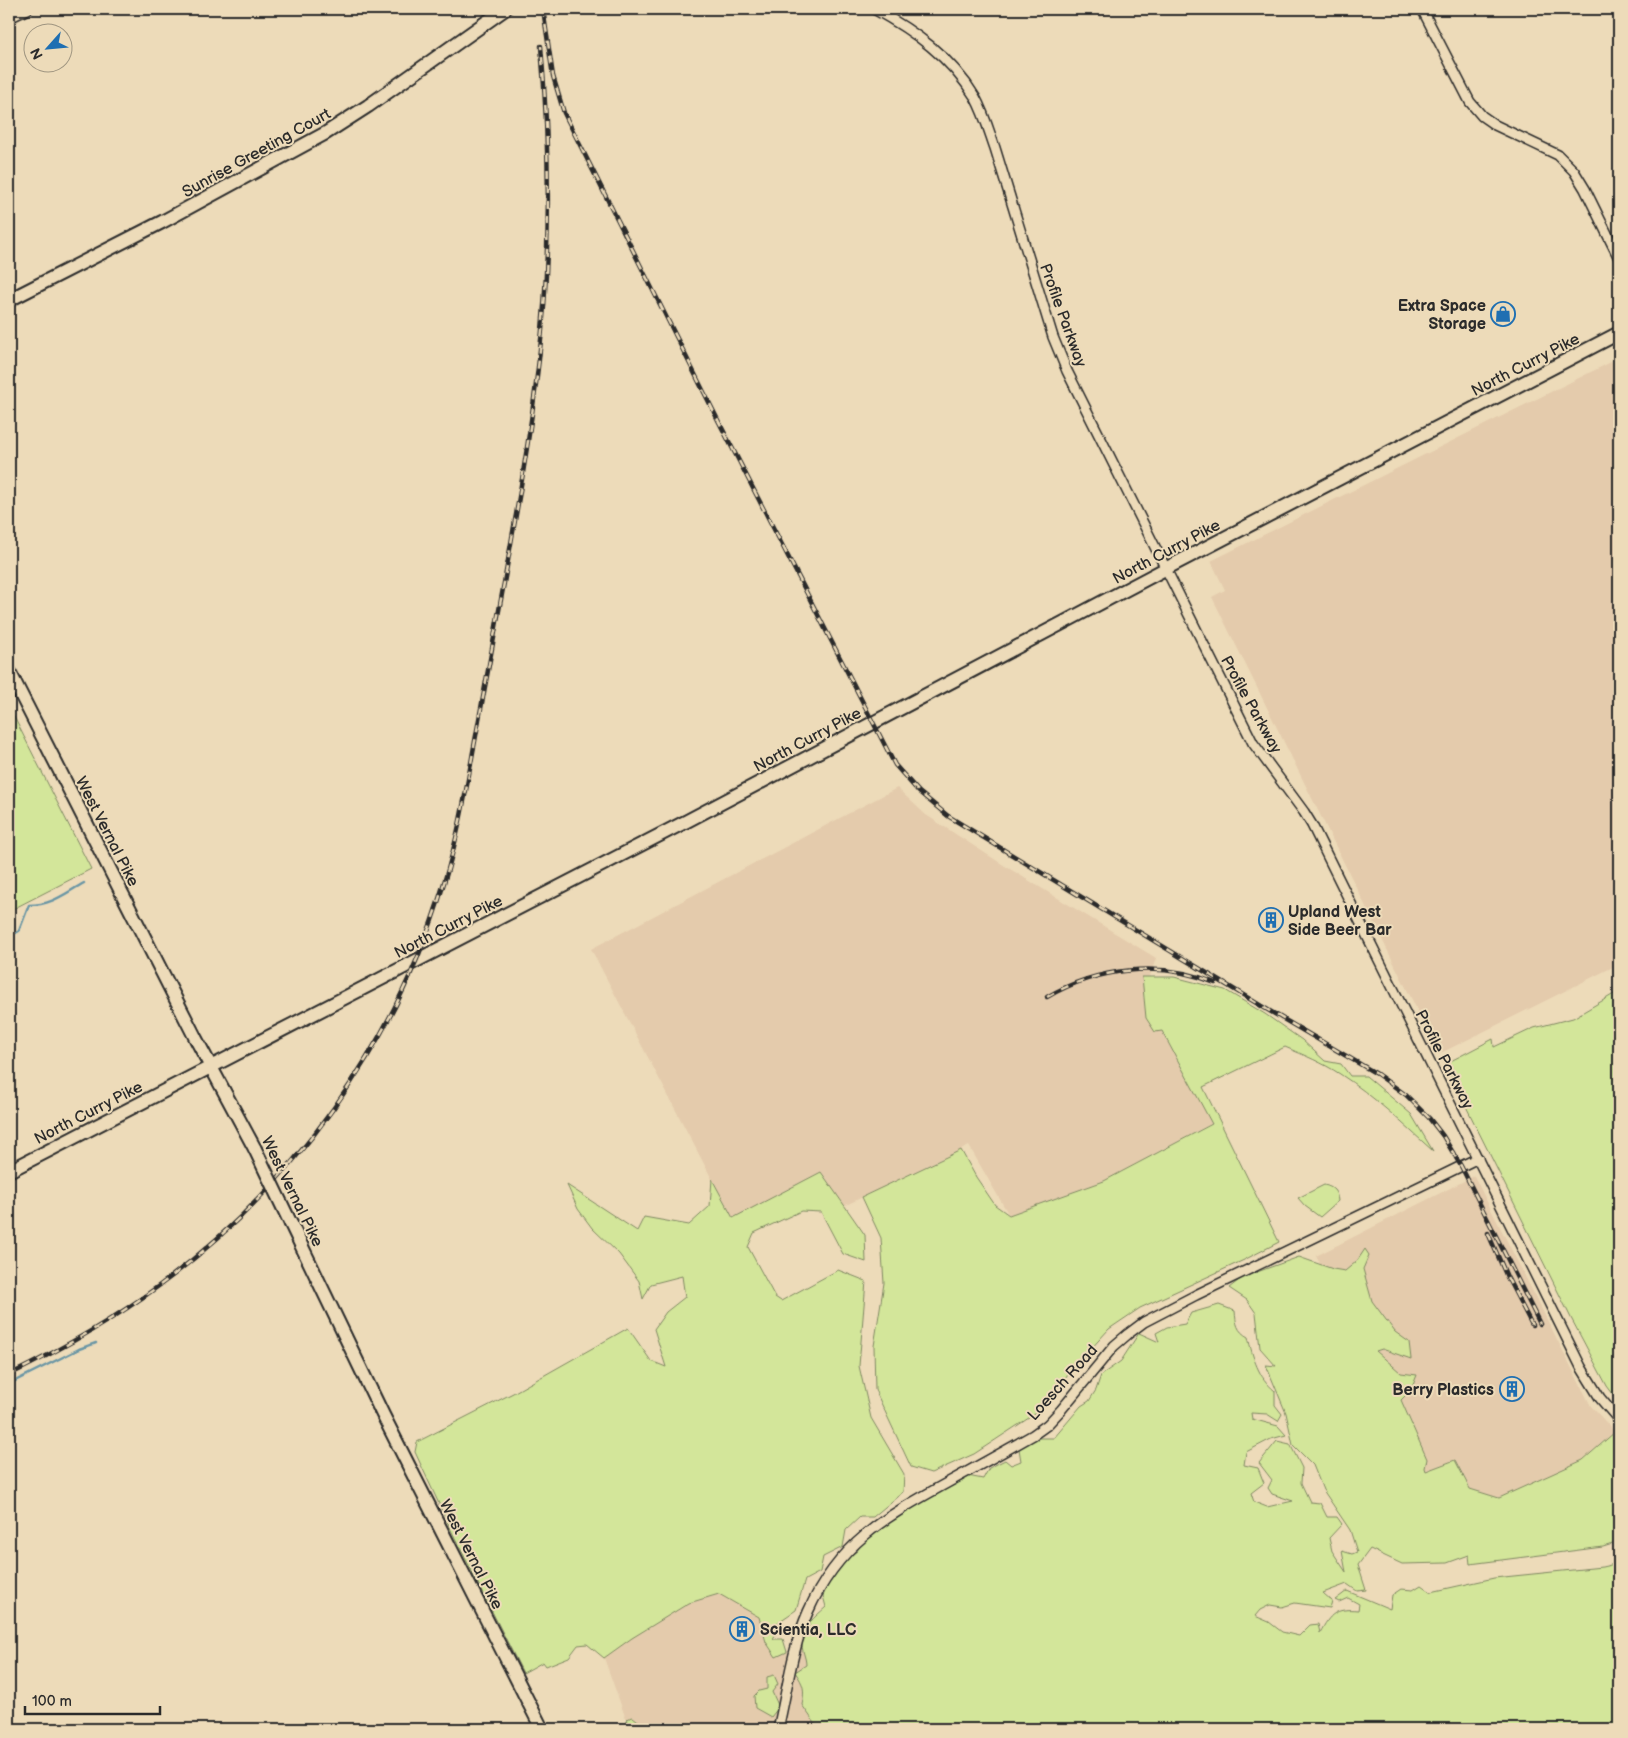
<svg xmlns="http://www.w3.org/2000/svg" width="1628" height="1738" viewBox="0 0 1628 1738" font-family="'Balsamiq Sans',sans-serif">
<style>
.built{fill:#e4cbac}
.green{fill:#d3e69a;stroke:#7f8862}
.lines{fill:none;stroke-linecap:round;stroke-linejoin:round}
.stream{stroke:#6a96a5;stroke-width:2.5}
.street-casing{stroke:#2b2b2b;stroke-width:12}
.secondary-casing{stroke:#2b2b2b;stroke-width:16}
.street{stroke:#eddbb9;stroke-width:9}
.secondary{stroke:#eddbb9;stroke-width:12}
.rail-casing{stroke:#2b2b2b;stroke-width:4.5}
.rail{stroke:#eddbb9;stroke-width:2.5;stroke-dasharray:8;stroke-linecap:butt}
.secondary-bridge-casing{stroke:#2b2b2b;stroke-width:16;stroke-linecap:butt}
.secondary-bridge{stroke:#eddbb9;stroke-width:12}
.labels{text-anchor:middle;stroke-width:4;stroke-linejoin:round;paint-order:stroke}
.street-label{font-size:16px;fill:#2b2b2b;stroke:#eddbb9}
.poi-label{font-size:16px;font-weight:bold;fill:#2b2b2b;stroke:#eddbb9;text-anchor:end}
</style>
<rect width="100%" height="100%" fill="#eddbb9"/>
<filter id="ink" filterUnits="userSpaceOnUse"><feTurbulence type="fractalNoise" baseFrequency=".02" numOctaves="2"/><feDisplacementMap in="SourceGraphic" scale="10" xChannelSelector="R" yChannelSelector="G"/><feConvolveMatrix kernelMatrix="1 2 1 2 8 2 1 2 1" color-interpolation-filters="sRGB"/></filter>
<g filter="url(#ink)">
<g class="built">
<polygon points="1619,358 1619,970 1617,965 1439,1054 1212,597 1225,590 1211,561"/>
<polygon points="897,788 926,815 1005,866 1156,958 1143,997 1213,1123 1104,1181 1009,1215 969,1146 844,1206 821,1172 733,1219 591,949"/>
<polygon points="1474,1176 1591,1406 1615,1432 1583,1460 1499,1498 1470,1489 1455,1460 1426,1471 1316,1256"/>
<polygon points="719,1594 759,1617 766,1642 787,1652 802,1643 806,1658 806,1665 795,1673 803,1684 804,1693 802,1705 819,1729 646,1729 642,1724 633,1717 626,1719 604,1658 632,1638 689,1603"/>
</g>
<g class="green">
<polygon points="9,707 91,869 9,911"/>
<path d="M1142,977H1174L1225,990L1265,1014L1302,1040L1325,1061L1341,1064L1350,1076H1366L1411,1114L1433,1151C1403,1124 1374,1096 1340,1074C1323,1063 1304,1055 1285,1047L1203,1087L1279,1242L1244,1260L1140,1308L1109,1329L1068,1374L1041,1410L974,1454L931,1473L911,1467L875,1390L874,1346L884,1283L881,1238L862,1197L961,1150L976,1177L995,1205L1009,1215L1104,1181L1212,1124L1162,1031L1155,1032L1146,1018Z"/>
<polygon points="1619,991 1619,1402 1607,1386 1571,1318 1445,1064 1493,1039 1494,1047 1534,1028 1573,1018"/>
<polygon points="821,1172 865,1235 866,1262 843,1254 821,1212 801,1211 754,1233 748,1247 775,1297 781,1301 838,1270 866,1281 859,1366 871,1418 904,1474 903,1492 873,1517 860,1517 846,1530 843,1547 823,1557 820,1572 805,1580 796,1610 777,1623 778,1629 773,1639 783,1639 787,1652 776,1657 766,1642 759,1617 719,1594 689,1603 632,1638 604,1658 587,1644 578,1645 569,1657 546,1666 543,1662 523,1673 452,1532 415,1452 417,1442 513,1393 628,1328 651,1361 666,1367 654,1329 666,1312 685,1297 682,1276 651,1284 643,1299 639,1281 619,1254 592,1228 578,1209 567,1185 637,1231 644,1217 689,1225 710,1206 712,1179 733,1218"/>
<path d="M1324,1185C1333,1187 1337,1191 1338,1201L1320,1217L1305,1206L1298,1198Z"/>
<path d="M1365,1249L1369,1255L1363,1269L1372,1301L1395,1332L1409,1342L1411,1359L1382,1349L1376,1351L1401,1373L1417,1375L1411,1390L1401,1400L1427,1459L1425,1468L1426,1471L1455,1460L1470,1489L1499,1498L1583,1460L1615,1432L1619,1435V1542L1603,1547L1470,1564L1469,1555L1447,1563L1402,1564L1370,1549L1358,1565L1366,1590L1357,1591L1347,1584L1323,1593L1332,1601L1330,1608L1295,1603L1282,1607L1270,1605L1260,1610L1255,1616L1269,1622L1282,1632L1299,1636L1310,1625L1318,1624L1320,1633C1330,1614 1335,1608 1358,1610L1359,1604L1348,1598L1339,1602L1335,1600L1347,1591L1390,1609L1392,1595L1401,1589L1413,1590L1421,1585L1431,1592L1494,1578L1602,1567L1619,1563V1729H819L802,1705C805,1689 804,1685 795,1672L806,1665C806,1657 801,1649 802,1642C804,1624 814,1618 826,1607L823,1596L831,1578L844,1560L857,1551L862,1542L879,1528L894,1520L898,1513L957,1474L983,1479L989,1468L1005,1460L1011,1465L1021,1461L1019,1449L1033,1438H1054L1081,1406L1089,1401L1096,1390L1101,1375L1121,1361L1139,1333L1159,1342L1156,1333L1167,1327L1185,1324L1191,1313L1219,1305L1235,1311C1236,1324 1237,1331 1248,1337C1253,1358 1258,1377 1275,1391V1405L1282,1414L1278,1421L1267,1414L1251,1413L1252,1419L1278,1426L1286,1435L1271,1439L1246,1452L1244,1465L1258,1468L1264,1483L1251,1493L1254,1502L1267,1507L1293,1501L1272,1494L1268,1488L1272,1480L1259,1463L1277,1441L1290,1444L1302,1468L1301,1483L1310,1502L1320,1503L1327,1517H1337L1342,1524L1329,1538L1332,1551L1346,1572L1342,1551L1352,1554L1357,1552L1350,1530L1323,1490L1313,1465L1293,1445L1286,1413L1266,1365L1276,1366L1260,1348L1256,1313L1247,1300L1229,1288L1243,1277L1299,1257L1333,1269L1345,1271L1357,1261Z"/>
<polygon points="774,1675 778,1684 772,1692 779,1707 771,1717 755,1708 754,1696 759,1691 767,1689 767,1677"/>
<polygon points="633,1717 642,1724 646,1729 630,1729 626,1719"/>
</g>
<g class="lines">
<g class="stream">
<path d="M9,937L19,931L29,905C52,905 64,894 84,883"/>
<polyline points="9,1384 79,1349 96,1343"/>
</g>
<defs>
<g id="street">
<path d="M874,9C914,31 951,57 975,97C984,113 989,131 995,148L1053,337L1067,371L1253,743L1304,812L1312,825L1581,1367L1600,1398L1619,1420"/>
<polyline points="1422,9 1470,102 1482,116 1495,125 1558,155 1574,171 1585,189 1619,258"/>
<polyline points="9,18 28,9"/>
<path d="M778,1729C787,1691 792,1648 808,1612C838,1544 885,1517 947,1483C976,1467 1005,1451 1033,1435L1047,1425L1061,1410L1114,1346L1128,1334L1144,1322L1196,1295L1478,1158"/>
</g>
<g id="secondary">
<polyline points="9,300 162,222 326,133 368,106 505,9"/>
<polyline points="9,671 196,1039 255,1149"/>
<polyline points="9,1171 687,821 1165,569 1619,333"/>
<polyline points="291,1224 383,1415 542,1729"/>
</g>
</defs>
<use href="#street" class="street-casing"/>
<use href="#secondary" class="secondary-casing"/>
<use href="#street" class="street"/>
<use href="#secondary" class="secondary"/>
<defs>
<g id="rail">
<polyline points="543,9 553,76 564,113 719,422 895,765 919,792 948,816 1268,1010 1377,1074 1406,1095 1429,1118 1443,1136 1461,1166 1540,1324"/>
<path d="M1047,997C1096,968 1161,960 1215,983"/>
<polyline points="1488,1233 1507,1277 1532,1325"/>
<path d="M9,1375C62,1349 113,1320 160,1285C293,1187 396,1044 443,886C457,842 465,797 473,752C483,699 492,646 502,594C516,516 530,438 539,359C551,256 550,150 541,46"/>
</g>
</defs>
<use href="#rail" class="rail-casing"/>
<use href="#rail" class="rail"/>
<defs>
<polyline id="secondary-bridge" points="255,1149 291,1224"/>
</defs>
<use href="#secondary-bridge" class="secondary-bridge-casing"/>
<use href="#secondary-bridge" class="secondary-bridge"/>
</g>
</g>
<defs>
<symbol id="shop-ring" viewBox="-11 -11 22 22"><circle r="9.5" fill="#eddbb9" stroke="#1f6fb2" stroke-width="1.5"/><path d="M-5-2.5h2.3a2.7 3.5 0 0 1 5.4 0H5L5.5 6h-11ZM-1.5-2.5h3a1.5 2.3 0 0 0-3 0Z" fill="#1f6fb2"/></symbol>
<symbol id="building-ring" viewBox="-11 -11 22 22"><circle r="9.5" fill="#eddbb9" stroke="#1f6fb2" stroke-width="1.5"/><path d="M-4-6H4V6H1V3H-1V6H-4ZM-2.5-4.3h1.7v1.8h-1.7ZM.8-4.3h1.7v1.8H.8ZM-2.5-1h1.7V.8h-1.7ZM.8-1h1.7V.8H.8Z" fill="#1f6fb2"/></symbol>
</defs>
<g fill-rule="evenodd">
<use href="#shop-ring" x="1489" y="300" width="28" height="28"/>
<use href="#building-ring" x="1257" y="906" width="28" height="28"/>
<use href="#building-ring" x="1498" y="1375" width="28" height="28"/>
<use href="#building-ring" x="728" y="1615" width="28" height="28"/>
</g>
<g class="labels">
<g class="street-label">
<text transform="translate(256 152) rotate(-29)" y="6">Sunrise Greeting Court</text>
<text transform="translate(1064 315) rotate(70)" y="6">Profile Parkway</text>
<text transform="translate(1525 364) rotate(-27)" y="6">North Curry Pike</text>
<text transform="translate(1166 551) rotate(-28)" y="6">North Curry Pike</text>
<text transform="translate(1252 704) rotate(61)" y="6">Profile Parkway</text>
<text transform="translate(807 739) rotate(-28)" y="6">North Curry Pike</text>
<text transform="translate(108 831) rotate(63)" y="6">West Vernal Pike</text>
<text transform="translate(448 926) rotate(-27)" y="6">North Curry Pike</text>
<text transform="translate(1445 1059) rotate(63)" y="6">Profile Parkway</text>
<text transform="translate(88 1112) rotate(-27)" y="6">North Curry Pike</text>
<text transform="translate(293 1191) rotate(64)" y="6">West Vernal Pike</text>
<text transform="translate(1062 1382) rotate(-48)" y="6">Loesch Road</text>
<text transform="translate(472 1554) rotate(63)" y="6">West Vernal Pike</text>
</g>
<g class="poi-label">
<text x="1486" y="311">Extra Space<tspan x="1486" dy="18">Storage</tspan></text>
<text x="1288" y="917" text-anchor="start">Upland West<tspan x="1288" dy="18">Side Beer Bar</tspan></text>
<text x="1494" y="1395">Berry Plastics</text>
<text x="760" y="1635" text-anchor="start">Scientia, LLC</text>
</g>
</g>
<rect width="1628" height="1738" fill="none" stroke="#eddbb9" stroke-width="30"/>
<rect x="15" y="15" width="1598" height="1708" fill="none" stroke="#2b2b2b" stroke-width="2" filter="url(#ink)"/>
<g transform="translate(48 48) rotate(243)"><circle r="24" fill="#eddbb9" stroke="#9f9580"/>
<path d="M0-4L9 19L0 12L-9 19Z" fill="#1f6fb2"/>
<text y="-8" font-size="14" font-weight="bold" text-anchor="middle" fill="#2b2b2b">N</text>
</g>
<path d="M25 1706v8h135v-8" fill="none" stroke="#2b2b2b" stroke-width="2.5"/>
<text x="32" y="1706" font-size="15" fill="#2b2b2b" stroke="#eddbb9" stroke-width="4" paint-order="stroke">100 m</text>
</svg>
